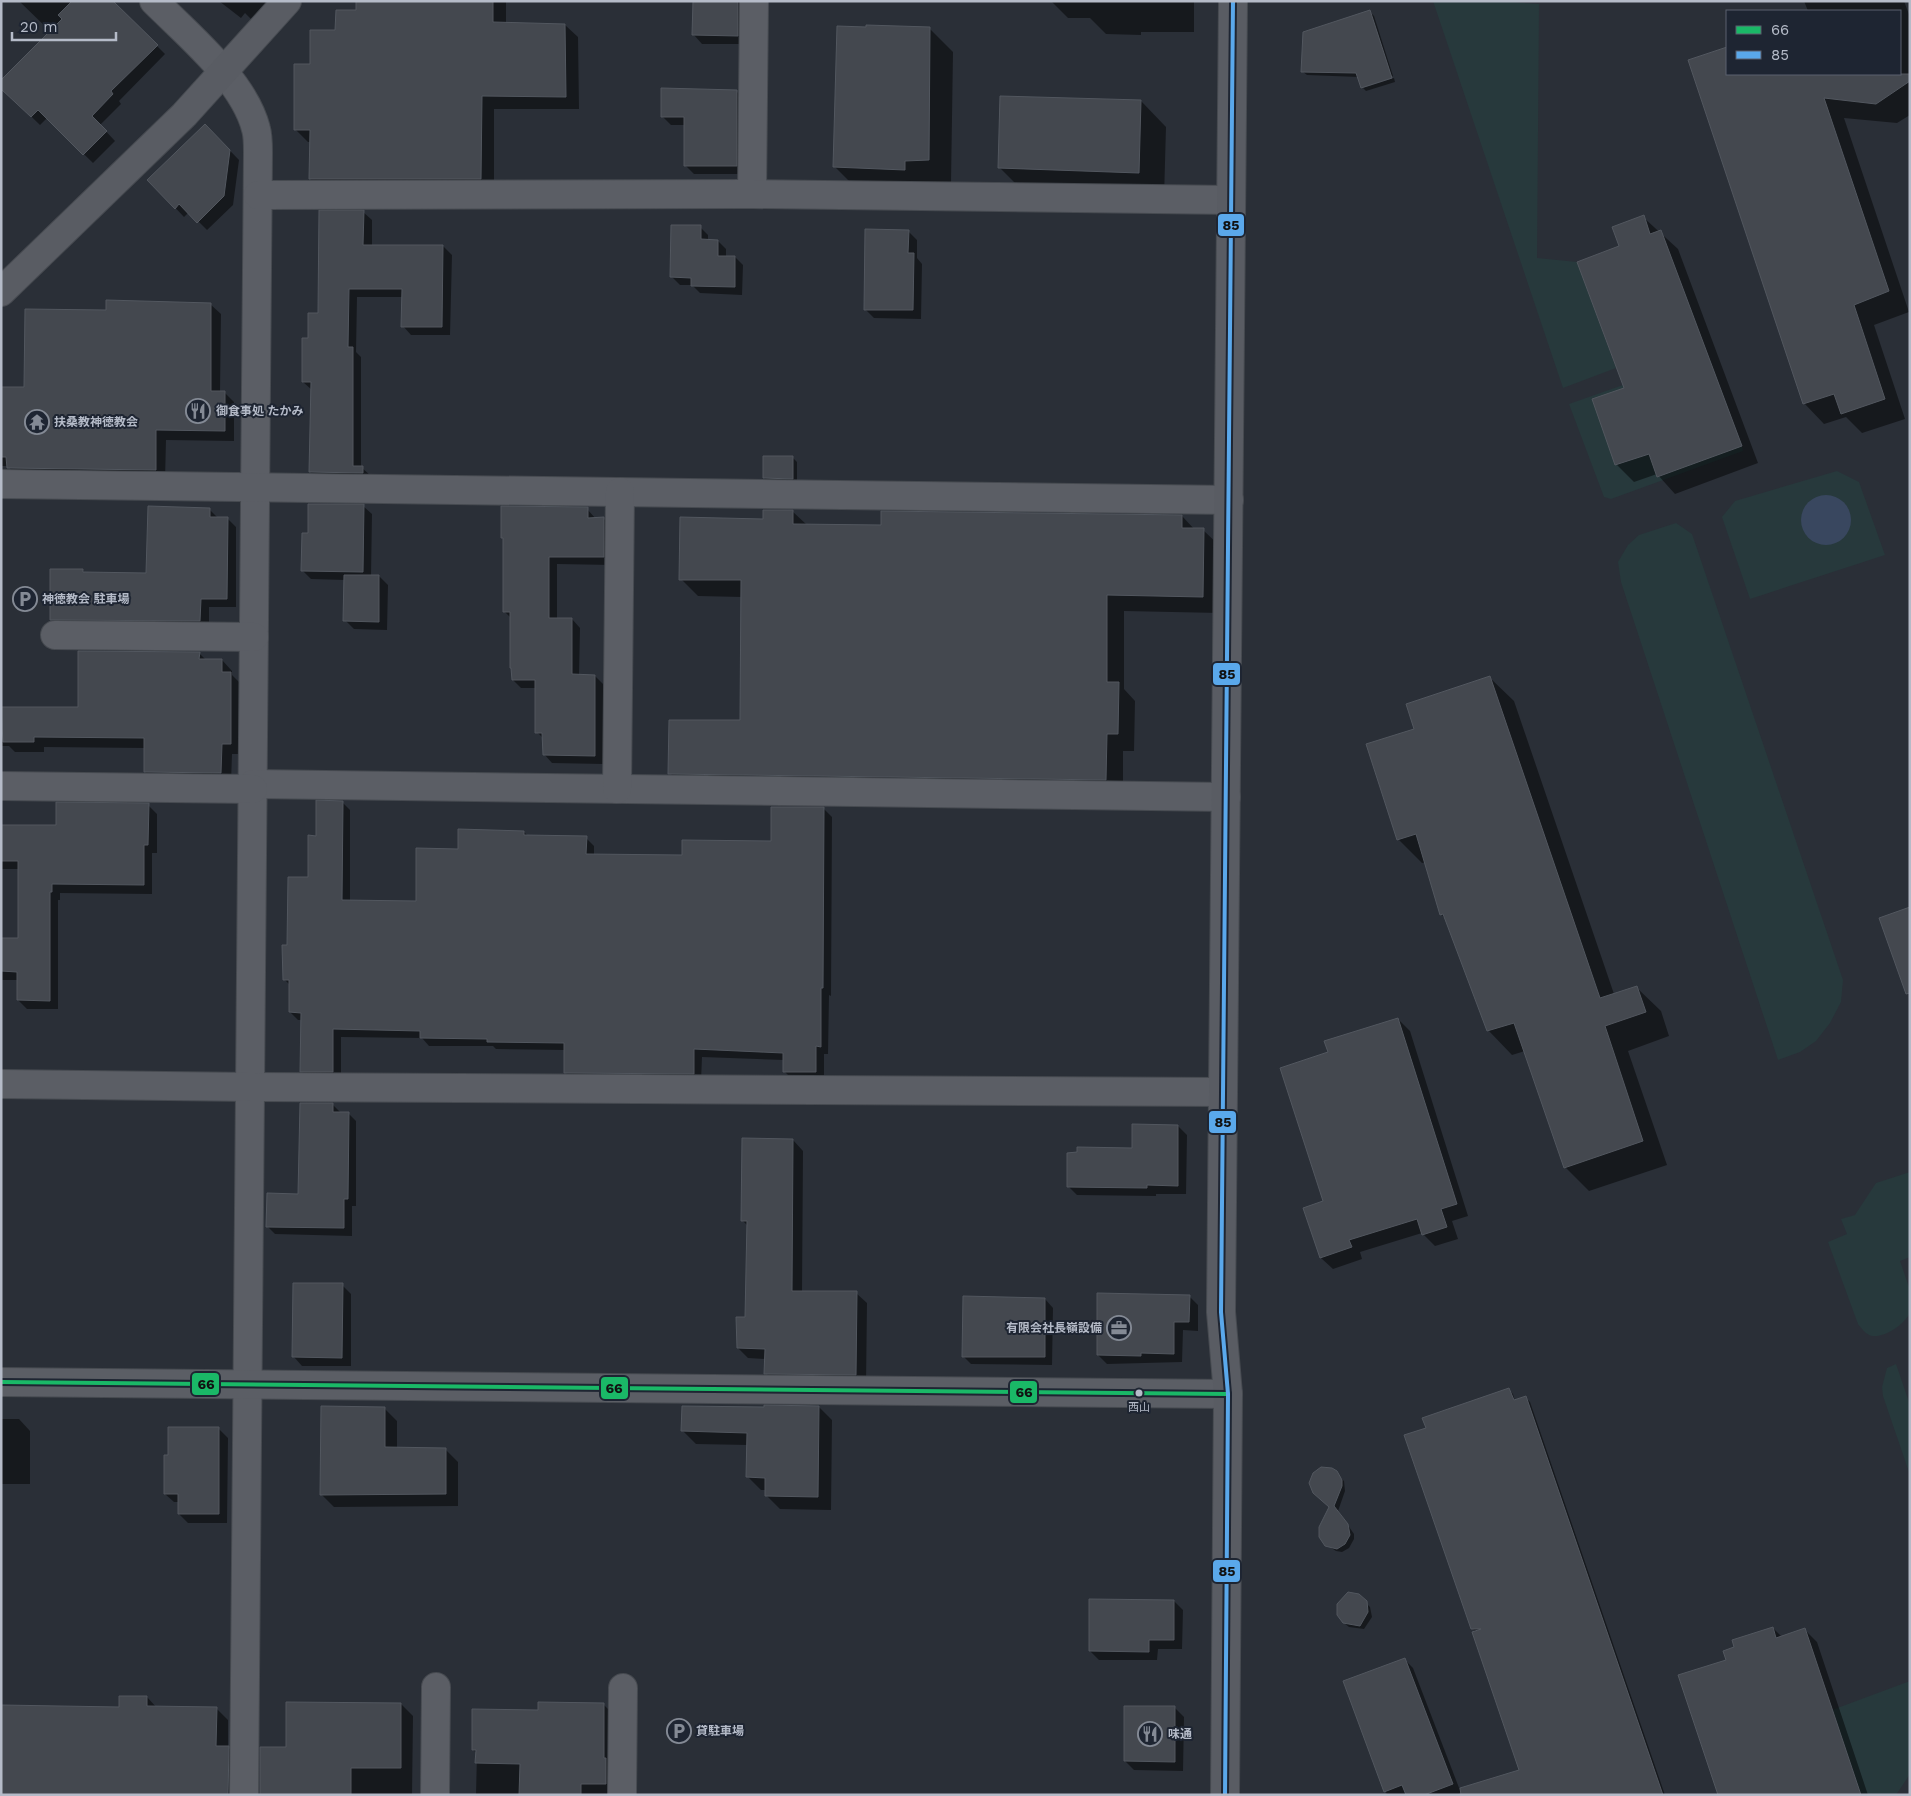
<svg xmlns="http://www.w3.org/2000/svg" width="1911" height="1796" viewBox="0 0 1911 1796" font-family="'Work Sans','Noto Sans JP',sans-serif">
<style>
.green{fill:#27393c}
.water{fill:#39475f}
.shadow{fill:#0007}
.building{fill:#44484f;stroke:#52575f}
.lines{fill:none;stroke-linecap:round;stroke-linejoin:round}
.street-casing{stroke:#464a50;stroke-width:30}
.secondary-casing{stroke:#464a50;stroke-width:30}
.street{stroke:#5b5e65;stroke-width:28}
.secondary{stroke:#595c63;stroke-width:28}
.bus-1-casing{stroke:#1e2532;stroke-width:8}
.bus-2-casing{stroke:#1e2532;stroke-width:8}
.bus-1{stroke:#1ab867;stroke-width:4}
.bus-2{stroke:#5aa8eb;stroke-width:4}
.bus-dot{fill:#b5bbc8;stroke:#1e2532;stroke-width:2}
.labels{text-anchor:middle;stroke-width:4;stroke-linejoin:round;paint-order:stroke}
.bus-label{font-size:11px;fill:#b5bbc8;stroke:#1e2532}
.poi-label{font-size:12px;font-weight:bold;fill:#b5bbc8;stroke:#1e2532;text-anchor:start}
.line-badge{stroke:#1e2532;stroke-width:2}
.pale-badge-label{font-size:14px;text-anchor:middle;font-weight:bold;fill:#111}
</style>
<rect width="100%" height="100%" fill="#2a2f37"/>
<g class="green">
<polygon points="1433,1 1497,1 1539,4 1537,258 1577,262 1616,368 1563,388"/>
<polygon points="1623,385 1657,477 1742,446 1743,451 1611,499 1604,497 1569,404"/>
<polygon points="1837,471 1859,482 1885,555 1750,599 1722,517 1735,501"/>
<polygon points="1676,523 1692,534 1843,980 1841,1002 1830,1023 1816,1041 1800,1052 1778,1060 1621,582 1618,562 1628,545 1639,535"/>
<path d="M1910,1172V1257L1900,1261L1910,1290V1313C1904,1324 1887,1337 1873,1336C1867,1336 1862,1329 1858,1324L1828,1242L1847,1234L1841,1219L1855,1215L1876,1183Z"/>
<polygon points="1896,1364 1910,1405 1910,1475 1883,1396 1882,1387 1887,1368"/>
<polygon points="1910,1681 1910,1774 1896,1795 1861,1795 1832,1710"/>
</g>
<circle class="water" cx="1826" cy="520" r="25"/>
<g class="shadow">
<polygon points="19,1 112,1 165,54 119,101 121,104 100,125 115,141 93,163 47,118 40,125 1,87 51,32"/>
<polygon points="219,1 276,1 256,24 245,13 241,18"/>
<polygon points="357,1 506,1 506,23 565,25 578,37 579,109 494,109 494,191 323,191 310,179 311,142 308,142 295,129 312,66 337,32 357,11"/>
<polygon points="694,1 747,1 746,44 702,44 694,35"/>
<polygon points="1051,1 1194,1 1194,32 1141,32 1141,35 1106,34 1090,18 1068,18"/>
<polygon points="1804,1 1904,1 1910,17 1910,115 1897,123 1844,118 1909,312 1874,325 1905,419 1862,433 1846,417 1824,424 1804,403 1690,61 1727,48 1727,74 1900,74 1900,11 1808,11"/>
<polygon points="1370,12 1374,16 1393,76 1363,86 1363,88 1359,77 1307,75 1302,71"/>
<polygon points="929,28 953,52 951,183 858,190 835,167"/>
<polygon points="1394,78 1395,82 1366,91 1363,88"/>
<polygon points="737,92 746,100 745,174 694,174 685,165 685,125 671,125 662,116"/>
<polygon points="1141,101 1166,127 1164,198 1025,193 999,167"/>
<polygon points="205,125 239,160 233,205 207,230 189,212 184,217 149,180"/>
<polygon points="363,212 372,220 372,246 443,246 452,255 450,335 411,335 403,326 403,297 357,297 356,352 361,357 361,467 371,476 319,481 310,472 312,390 303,382 309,339"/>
<polygon points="1643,217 1678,249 1758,463 1675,494 1657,474 1634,482 1616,464 1626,389 1621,247"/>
<polygon points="700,227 708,235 708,241 718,241 726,249 726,257 735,257 743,265 742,295 700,293 692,285 680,285 672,277"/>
<polygon points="908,231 917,240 917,258 922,264 921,319 874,318 865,309"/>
<polygon points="210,304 221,314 220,392 224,392 234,402 234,441 166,440 165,480 18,478 8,466 1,466 1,388 25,389 107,311"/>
<polygon points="792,457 797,462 797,482 768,482 764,478"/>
<polygon points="363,506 372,514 371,576 379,576 388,585 387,630 354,629 345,620 345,580 311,579 302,570 309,534"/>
<polygon points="209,509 218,518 227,518 236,527 236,607 209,607 209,629 60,628 51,619 83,570 85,573 148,574"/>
<polygon points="587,509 596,519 604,519 612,527 612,565 557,564 557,619 572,619 580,628 579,676 595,676 603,684 603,764 552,763 544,754 544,739 537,732 537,688 521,688 513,680 512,619 504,611 504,540 502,537"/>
<polygon points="792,511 807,525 882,527 1182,516 1195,530 1203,530 1221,547 1220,613 1124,611 1124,689 1135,701 1134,751 1123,751 1123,796 687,791 670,773 741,721 742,597 698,596 681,579 764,520"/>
<polygon points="199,653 206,660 222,660 232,671 232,675 241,684 241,754 232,754 231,783 156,782 145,772 145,748 44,747 44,752 15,752 9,746 1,746 1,708 79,709"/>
<polygon points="1489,677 1514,701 1614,994 1636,987 1661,1011 1669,1036 1628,1051 1667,1165 1589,1191 1565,1167 1525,1051 1512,1055 1488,1030 1447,920 1441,914 1426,862 1422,863 1398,839 1416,730"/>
<polygon points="342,802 350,810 350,902 417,902 459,850 524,832 529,837 586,838 594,846 594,855 683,857 772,843 823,808 832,817 831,996 829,995 828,1054 824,1054 824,1080 792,1079 784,1071 784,1060 702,1057 701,1081 574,1081 565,1072 565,1050 496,1049 493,1046 429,1046 422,1038 341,1037 341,1080 310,1079 301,1071 302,1020 298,1020 290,1012 291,986 284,979 288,946 309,878 317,837"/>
<polygon points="148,805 157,814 157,853 152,853 152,894 60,893 60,900 58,900 58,1009 27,1009 18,1000 18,980 1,980 1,939 19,939 19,869 1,869 1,826 57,827"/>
<polygon points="1398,1019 1410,1031 1468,1216 1452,1221 1458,1239 1435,1246 1422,1233 1360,1252 1362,1259 1333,1269 1321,1258 1325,1202"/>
<polygon points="332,1104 340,1112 348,1113 356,1121 356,1206 352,1206 352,1236 275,1234 267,1226 299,1195"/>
<polygon points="1178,1126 1187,1135 1186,1194 1156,1194 1156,1196 1077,1195 1068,1186 1133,1149"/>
<polygon points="793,1140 803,1151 802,1292 856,1293 867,1303 866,1385 776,1384 766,1373 766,1359 748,1358 738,1348 747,1318 748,1226 742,1220"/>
<polygon points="342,1285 351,1294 351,1366 302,1366 294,1357"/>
<polygon points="1189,1296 1198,1305 1198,1331 1183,1330 1182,1362 1107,1364 1098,1355"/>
<polygon points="1045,1299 1053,1308 1052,1365 971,1364 963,1356"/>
<polygon points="1509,1390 1513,1394 1515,1401 1526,1398 1530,1402 1665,1795 1517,1795 1521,1771 1476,1632 1472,1628 1427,1429"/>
<polygon points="819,1407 832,1420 831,1510 780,1509 766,1495 766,1490 761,1490 748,1477 748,1445 696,1444 682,1430"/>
<polygon points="385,1409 397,1421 397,1449 446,1450 458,1462 458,1506 334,1507 321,1494"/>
<polygon points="1,1419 19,1419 30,1431 30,1484 1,1484"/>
<polygon points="219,1429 228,1438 227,1523 188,1523 179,1514 180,1502 174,1502 165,1494 169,1456"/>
<polygon points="1332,1469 1344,1481 1345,1491 1338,1511 1354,1534 1354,1539 1349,1548 1342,1552 1336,1551 1327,1545"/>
<polygon points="1358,1595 1370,1607 1372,1617 1364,1629 1349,1627 1344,1623"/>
<polygon points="1174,1601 1183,1610 1182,1649 1158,1649 1157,1660 1099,1660 1090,1651"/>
<polygon points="1773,1628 1782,1637 1805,1630 1817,1642 1868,1795 1719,1795 1727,1661"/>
<polygon points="1404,1659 1413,1668 1461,1793 1456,1795 1387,1795 1344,1681"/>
<polygon points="147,1697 157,1708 216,1708 228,1720 228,1747 240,1760 240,1795 1,1795 120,1708"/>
<polygon points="401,1704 413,1716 412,1795 261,1795 287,1748"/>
<polygon points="603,1704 612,1713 613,1795 476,1795 477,1753 473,1750 539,1712"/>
<polygon points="1175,1708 1184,1717 1183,1771 1134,1770 1125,1761"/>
</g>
<g class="building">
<polygon points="72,1 113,1 158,45 111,91 113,94 92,116 107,131 83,155 38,110 31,117 1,89 1,80 62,19 58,15"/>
<polygon points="356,1 493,1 493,22 565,24 566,97 482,96 481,179 309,179 310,130 294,130 294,64 310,64 310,30 335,30 336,10 356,10"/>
<polygon points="693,1 738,1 738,36 692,35"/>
<polygon points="1370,10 1392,78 1361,88 1356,73 1301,72 1303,32"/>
<polygon points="866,25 930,27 929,160 905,161 905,170 833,167 837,26 866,27"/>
<polygon points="1727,47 1727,74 1910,74 1910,81 1876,104 1824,98 1889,291 1854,305 1885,399 1841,414 1834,394 1803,404 1688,60"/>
<polygon points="661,88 737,90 737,166 684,166 684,117 661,117"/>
<polygon points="1000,96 1141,100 1139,173 998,168"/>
<polygon points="205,124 230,150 224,196 197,223 179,204 175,209 147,180"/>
<polygon points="319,210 364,210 363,245 443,245 442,327 401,327 402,289 349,289 348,347 353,347 353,466 363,466 363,473 309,472 311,382 302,382 302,338 308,338 308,313 318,313"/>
<polygon points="1644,215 1650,234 1661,230 1742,446 1657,477 1649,454 1615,465 1592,399 1624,388 1577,262 1619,246 1612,227"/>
<polygon points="671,225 701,225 701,239 718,240 718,256 735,256 735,287 691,286 691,278 670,277"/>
<polygon points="865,229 909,230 908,253 914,253 913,310 864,310"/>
<polygon points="106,300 211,303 211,391 225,391 225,431 156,430 156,470 7,468 6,457 1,457 1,387 24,387 25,309 106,310"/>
<polygon points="763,456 793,456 793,479 763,478"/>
<polygon points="308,504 364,504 363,572 301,571 302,533 308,533"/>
<polygon points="148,506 210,508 210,517 228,517 227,599 201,599 200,621 50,620 50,569 83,569 83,572 146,573"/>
<polygon points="501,506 588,507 588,518 604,517 604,557 549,557 549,618 572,618 572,674 595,675 595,756 543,755 542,733 535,733 535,680 512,680 511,668 510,668 510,612 503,612 503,538 501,538"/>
<polygon points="763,510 793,510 793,524 881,525 881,511 1182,515 1182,528 1204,528 1203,597 1107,595 1107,682 1119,682 1118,734 1107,734 1106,780 668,774 669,720 740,720 741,580 679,580 680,517 763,519"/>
<polygon points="344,575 379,575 379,622 343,621"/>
<polygon points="78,651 200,652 199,659 222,659 222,672 231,672 231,744 222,744 221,773 144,772 144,738 34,737 34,742 3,742 1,707 78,707"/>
<polygon points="1490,676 1600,998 1637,986 1646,1012 1605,1026 1643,1141 1564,1168 1514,1023 1487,1031 1443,914 1440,915 1416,834 1397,840 1366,744 1414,729 1406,704"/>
<polygon points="316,800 343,801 342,900 416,901 416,848 458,849 458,829 524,831 524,835 587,836 586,854 682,855 682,840 771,841 771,807 824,807 823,988 821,988 821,1047 816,1046 816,1072 783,1072 783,1053 694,1049 694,1074 564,1073 564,1043 487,1042 487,1039 420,1038 420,1031 333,1029 333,1072 300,1072 301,1013 289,1012 289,980 283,980 282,945 287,945 288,877 308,877 308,835 316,836"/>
<polygon points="56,802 149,803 148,845 144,845 144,885 52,884 52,892 50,892 50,1001 17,1000 17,972 1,971 1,938 18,938 18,861 1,861 1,825 56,825"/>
<polygon points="1910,907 1910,993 1906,994 1879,918"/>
<polygon points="1398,1018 1457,1204 1441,1209 1447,1227 1422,1235 1417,1219 1349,1240 1352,1247 1320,1258 1303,1208 1323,1201 1280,1068 1328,1052 1324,1041"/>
<polygon points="300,1103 333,1103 333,1112 349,1112 348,1199 344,1199 344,1228 266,1227 267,1193 298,1194"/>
<polygon points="1132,1124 1178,1125 1178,1186 1147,1185 1147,1188 1067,1187 1067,1153 1077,1152 1077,1147 1132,1148"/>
<polygon points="742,1138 793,1139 792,1291 857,1291 856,1375 764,1374 765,1349 737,1348 736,1317 745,1317 747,1221 741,1221"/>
<polygon points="293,1283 343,1283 342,1358 292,1357"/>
<polygon points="1097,1293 1190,1295 1189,1322 1174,1322 1174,1354 1141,1353 1141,1356 1097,1355"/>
<polygon points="963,1296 1045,1298 1045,1357 962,1357"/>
<polygon points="1509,1388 1514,1400 1526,1396 1663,1795 1461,1795 1460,1788 1519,1770 1472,1632 1481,1629 1471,1629 1404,1435 1426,1428 1422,1418"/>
<polygon points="764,1405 819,1406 818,1497 765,1496 765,1478 746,1477 747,1433 681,1431 682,1406 764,1407"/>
<polygon points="321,1406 385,1407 385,1447 446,1448 446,1494 320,1495"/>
<polygon points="168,1427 219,1427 219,1514 178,1514 178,1494 164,1494 164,1455 168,1455"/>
<polygon points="1321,1467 1332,1468 1337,1471 1342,1480 1342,1486 1334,1506 1348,1524 1350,1535 1345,1544 1337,1549 1325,1546 1319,1537 1319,1527 1329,1507 1313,1493 1309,1483 1313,1473"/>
<polygon points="1348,1592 1359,1594 1367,1601 1368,1612 1360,1626 1343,1623 1337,1615 1337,1604"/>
<polygon points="1089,1599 1174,1600 1174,1640 1149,1640 1149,1652 1089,1651"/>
<polygon points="1773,1627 1776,1638 1805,1628 1861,1795 1718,1795 1678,1675 1726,1660 1723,1651 1734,1647 1732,1640"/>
<polygon points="1405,1658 1453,1784 1424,1795 1406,1795 1402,1785 1384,1792 1343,1681"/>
<polygon points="119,1696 147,1696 147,1706 217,1707 216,1746 229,1746 228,1795 1,1795 1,1705 119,1707"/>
<polygon points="286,1702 401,1703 401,1768 351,1768 351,1795 260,1795 260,1747 286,1747"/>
<polygon points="538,1702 604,1703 604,1758 606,1758 606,1784 581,1784 581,1795 519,1795 520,1764 475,1763 476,1750 472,1750 472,1709 538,1710"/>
<polygon points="1124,1706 1175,1706 1175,1762 1124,1761"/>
</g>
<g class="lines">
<defs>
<g id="street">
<path d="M154,1C188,35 244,81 256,129C258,136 258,145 258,152L244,1795"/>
<polyline points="752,194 754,1"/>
<polyline points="258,195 752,194 1231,200"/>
<polyline points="1,484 1229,500"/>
<polyline points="55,635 254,637"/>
<polyline points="253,784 1226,797"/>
<polyline points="1,786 253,789"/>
<polyline points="617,789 620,492"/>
<polyline points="1,1084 250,1087 1223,1092"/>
<polyline points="1,1382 1228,1394"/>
<polyline points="435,1795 436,1687"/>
<polyline points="622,1795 623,1688"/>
</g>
<g id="secondary">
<polyline points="1,292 184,115 287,1"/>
<polyline points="1225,1795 1228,1394 1221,1312 1233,1"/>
</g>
</defs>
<use href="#street" class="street-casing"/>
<use href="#secondary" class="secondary-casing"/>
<use href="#street" class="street"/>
<use href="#secondary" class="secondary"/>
<defs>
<polyline id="bus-1" points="1,1382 1228,1394"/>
<polyline id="bus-2" points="1225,1795 1228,1394 1221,1312 1233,1"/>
</defs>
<use href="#bus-1" class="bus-1-casing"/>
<use href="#bus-2" class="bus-2-casing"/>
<use href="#bus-1" class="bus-1"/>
<use href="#bus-2" class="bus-2"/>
</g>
<defs>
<symbol id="restaurant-ring" viewBox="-11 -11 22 22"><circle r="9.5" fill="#1e2532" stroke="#848a95" stroke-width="1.5"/><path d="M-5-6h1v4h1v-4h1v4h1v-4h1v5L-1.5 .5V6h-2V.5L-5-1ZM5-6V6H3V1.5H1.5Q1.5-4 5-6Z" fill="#848a95"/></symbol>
<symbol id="temple-ring" viewBox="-11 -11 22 22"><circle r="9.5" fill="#1e2532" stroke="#848a95" stroke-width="1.5"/><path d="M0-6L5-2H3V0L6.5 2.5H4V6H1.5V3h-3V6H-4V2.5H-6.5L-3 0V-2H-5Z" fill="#848a95"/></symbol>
<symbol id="parking-ring" viewBox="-11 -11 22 22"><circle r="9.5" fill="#1e2532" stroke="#848a95" stroke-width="1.5"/><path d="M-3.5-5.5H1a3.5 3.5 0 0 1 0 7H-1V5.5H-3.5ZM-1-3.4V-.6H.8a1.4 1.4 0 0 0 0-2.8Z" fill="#848a95"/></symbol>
<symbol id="office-ring" viewBox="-11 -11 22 22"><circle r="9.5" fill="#1e2532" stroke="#848a95" stroke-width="1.5"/><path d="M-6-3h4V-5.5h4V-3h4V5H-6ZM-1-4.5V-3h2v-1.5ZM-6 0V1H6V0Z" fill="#848a95"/></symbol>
</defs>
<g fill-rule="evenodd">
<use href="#restaurant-ring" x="184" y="397" width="28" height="28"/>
<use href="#temple-ring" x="23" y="408" width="28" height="28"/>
<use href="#parking-ring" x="11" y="585" width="28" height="28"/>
<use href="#office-ring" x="1105" y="1314" width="28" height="28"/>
<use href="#parking-ring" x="665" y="1717" width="28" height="28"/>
<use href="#restaurant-ring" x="1136" y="1720" width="28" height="28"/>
</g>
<circle class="bus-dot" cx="1139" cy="1393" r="4.5"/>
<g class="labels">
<g class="bus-label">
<text x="1139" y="1411">西山</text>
</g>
<g class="poi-label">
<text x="216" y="415">御食事処 たかみ</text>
<text x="54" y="426">扶桑教神徳教会</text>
<text x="42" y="603">神徳教会 駐車場</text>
<text x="1102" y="1332" text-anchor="end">有限会社長嶺設備</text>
<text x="696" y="1735">貸駐車場</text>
<text x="1168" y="1738">味通</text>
</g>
</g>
<g class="line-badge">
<rect x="1217" y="213" width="28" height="24" rx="5" fill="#5aa8eb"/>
<rect x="1212" y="662" width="29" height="24" rx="5" fill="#5aa8eb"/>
<rect x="1208" y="1110" width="29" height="24" rx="5" fill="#5aa8eb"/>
<rect x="191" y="1372" width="29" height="24" rx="5" fill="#1ab867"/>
<rect x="600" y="1376" width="29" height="24" rx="5" fill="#1ab867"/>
<rect x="1009" y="1380" width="29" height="24" rx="5" fill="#1ab867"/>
<rect x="1212" y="1559" width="29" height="24" rx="5" fill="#5aa8eb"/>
</g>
<g class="pale-badge-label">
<text x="1231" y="230">85</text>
<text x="1227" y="679">85</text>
<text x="1223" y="1127">85</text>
<text x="206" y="1389">66</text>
<text x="614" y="1393">66</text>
<text x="1024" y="1397">66</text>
<text x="1227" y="1576">85</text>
</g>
<rect width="1911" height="1796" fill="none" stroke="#b5bbc8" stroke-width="5"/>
<rect x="1726" y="10" width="175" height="65" fill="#1e2532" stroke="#5a616e"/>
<rect x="1736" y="26" width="25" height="8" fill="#1ab867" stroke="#5a616e"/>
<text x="1771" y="35" font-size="15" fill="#b5bbc8">66</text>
<rect x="1736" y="51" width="25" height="8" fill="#5aa8eb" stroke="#5a616e"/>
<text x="1771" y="60" font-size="15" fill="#b5bbc8">85</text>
<path d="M12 32v8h104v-8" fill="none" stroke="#b5bbc8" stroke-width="2.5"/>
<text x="20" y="32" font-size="15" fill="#b5bbc8" stroke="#1e2532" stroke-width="4" paint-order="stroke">20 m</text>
</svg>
